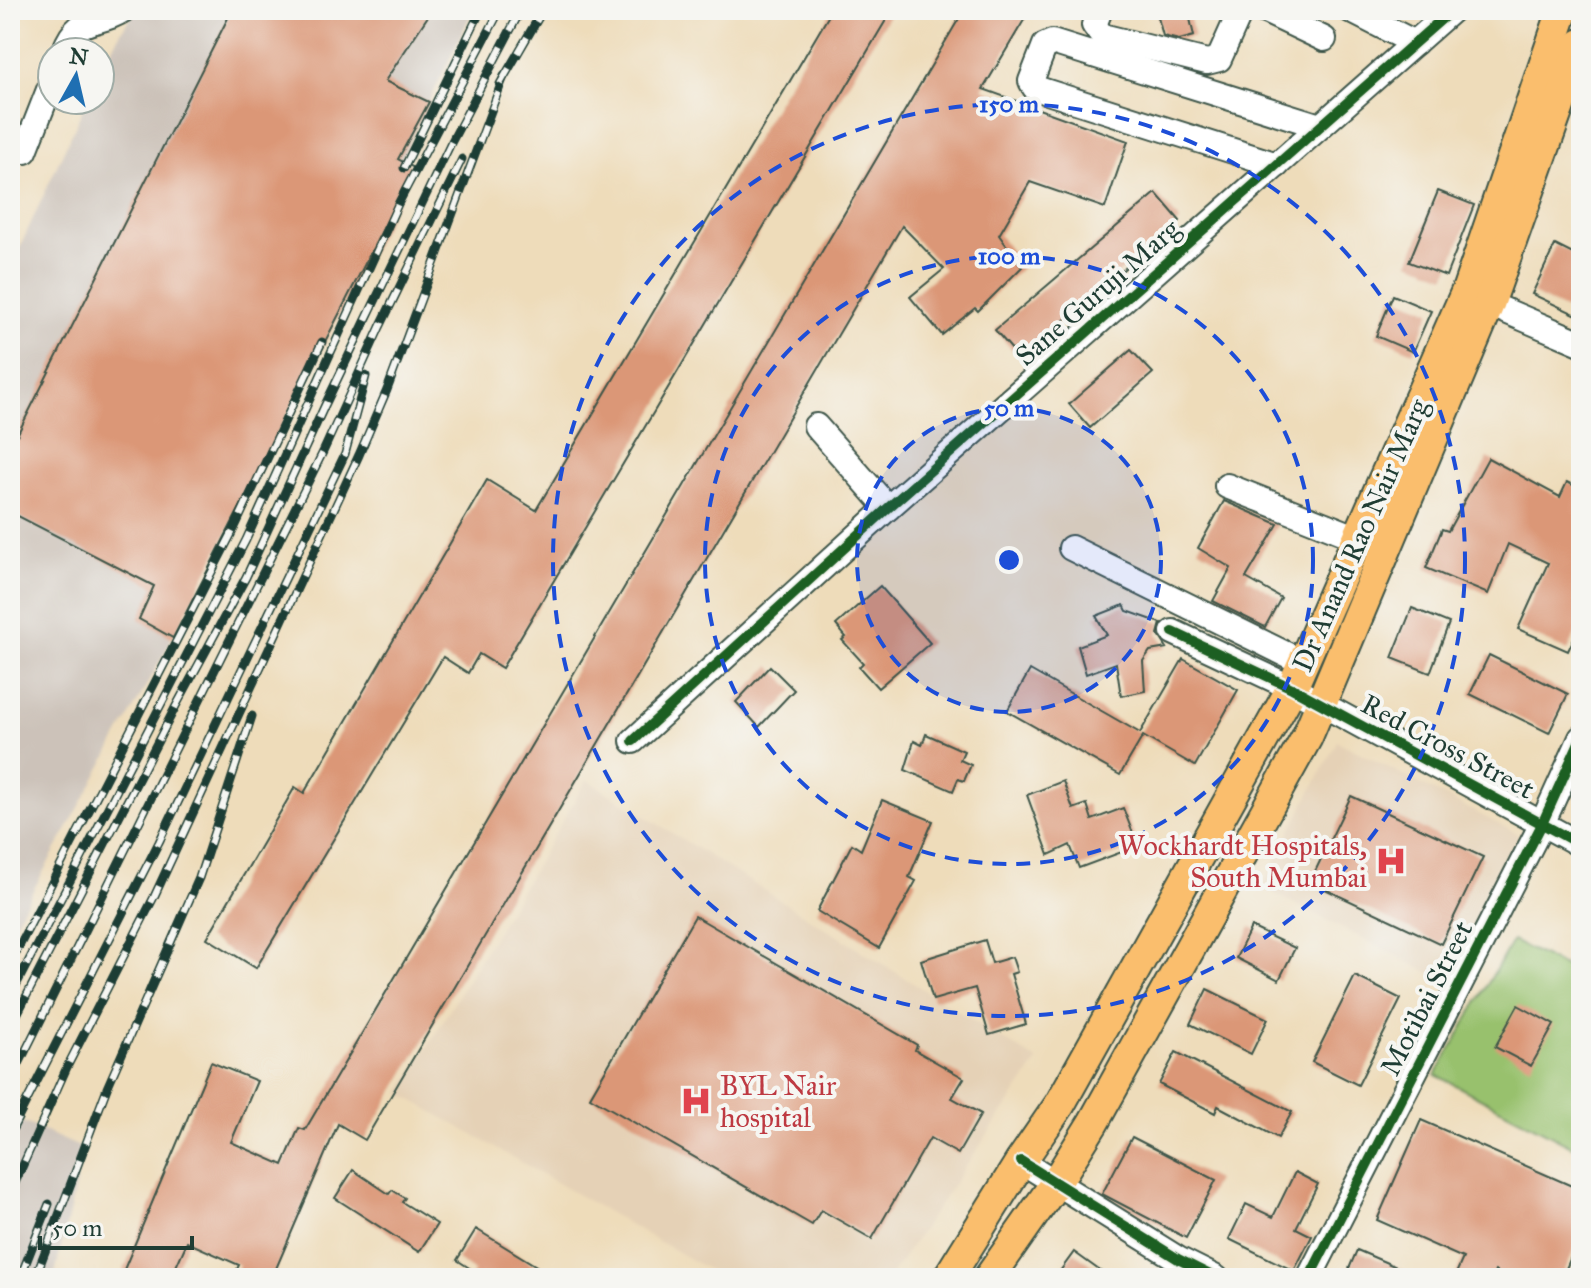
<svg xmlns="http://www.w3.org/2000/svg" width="1591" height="1288" viewBox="0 0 1591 1288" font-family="'IM FELL Great Primer',serif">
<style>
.built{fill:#e5d1b6}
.industrial{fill:#ccc2b9}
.green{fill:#98c16d;stroke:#5c7f50;stroke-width:2}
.building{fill:#db9777}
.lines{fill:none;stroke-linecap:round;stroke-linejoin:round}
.minor-casing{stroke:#3e5548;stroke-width:28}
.major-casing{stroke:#3e5548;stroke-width:34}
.minor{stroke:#fff;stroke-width:24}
.major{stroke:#fabe6d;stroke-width:30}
.rail-casing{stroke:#1f3d34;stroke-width:9}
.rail{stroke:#f6f6f2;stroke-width:6;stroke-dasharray:18;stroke-linecap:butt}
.cycleway-casing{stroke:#f6f6f2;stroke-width:15}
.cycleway{stroke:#1b5e20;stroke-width:10}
.ring{fill:none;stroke:#1d4ed8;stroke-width:4;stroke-dasharray:14 10}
.labels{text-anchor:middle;stroke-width:8;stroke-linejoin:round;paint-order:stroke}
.street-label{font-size:28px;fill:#1f3d34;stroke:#f6f6f2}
.health-label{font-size:28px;fill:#be3a42;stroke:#f6f6f2;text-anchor:end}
.centre{fill:#1d4ed8;stroke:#f6f6f2;stroke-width:4}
.ring-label{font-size:24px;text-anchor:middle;font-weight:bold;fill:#1d4ed8;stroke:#f6f6f2;stroke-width:8;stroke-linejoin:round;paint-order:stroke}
</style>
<rect width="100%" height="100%" fill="#f6f6f2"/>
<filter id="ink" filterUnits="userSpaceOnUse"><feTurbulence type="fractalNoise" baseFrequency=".0125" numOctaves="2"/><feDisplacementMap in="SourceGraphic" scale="16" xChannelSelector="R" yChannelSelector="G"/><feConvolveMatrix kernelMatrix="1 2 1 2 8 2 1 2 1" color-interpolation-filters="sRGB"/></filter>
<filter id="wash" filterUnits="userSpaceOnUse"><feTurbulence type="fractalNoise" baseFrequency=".006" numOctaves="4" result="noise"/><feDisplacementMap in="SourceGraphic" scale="32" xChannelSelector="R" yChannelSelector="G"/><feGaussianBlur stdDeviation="1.8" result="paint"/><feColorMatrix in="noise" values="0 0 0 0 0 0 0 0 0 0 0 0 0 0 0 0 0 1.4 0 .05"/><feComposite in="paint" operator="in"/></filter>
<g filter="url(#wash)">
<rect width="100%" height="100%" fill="#eedcba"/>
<g class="built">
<polygon points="1337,741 1520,835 1445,981 1262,887"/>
<polygon points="587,780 1038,1061 889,1278 723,1278 400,1093"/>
</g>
<g class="industrial">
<polygon points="135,10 473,10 165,652 10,932 10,269 87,100 100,100 100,73 116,40"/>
<polygon points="14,1118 84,1149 54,1278 10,1278 10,1125"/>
</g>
<polygon class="green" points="1512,941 1581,974 1581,1151 1436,1075"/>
<g id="blocks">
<g class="building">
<polygon points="232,10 432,10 385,81 429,102 398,159 414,168 173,638 139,619 154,586 10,512 10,449"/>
<polygon points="832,10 892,10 502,668 479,654 468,673 443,657 256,968 207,938 295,787 304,793 487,480 536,510"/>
<polygon points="964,10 1030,10 983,89 1128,141 1105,208 1030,182 999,235 1022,267 978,311 975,308 942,335 910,297 944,269 902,226 365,1140 338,1124 272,1278 233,1278 239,1265 187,1242 171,1278 136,1278 123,1272 211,1062 257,1081 231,1142 283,1165 299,1128 305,1130"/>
<polygon points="1156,10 1188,10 1194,36 1179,40 1163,36"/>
<polygon points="1438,191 1474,205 1446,276 1409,262"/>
<polygon points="1156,193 1180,221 1027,352 1021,346 1014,352 995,330"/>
<polygon points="1555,245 1581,258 1581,317 1532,294"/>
<polygon points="1393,295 1431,311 1413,352 1376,336"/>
<polygon points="1131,350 1153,373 1090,428 1069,404"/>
<polygon points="1488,458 1560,497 1567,482 1581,489 1581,623 1568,651 1518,629 1548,563 1508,544 1488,594 1426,568 1442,529 1448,531"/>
<polygon points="1224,501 1278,524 1246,578 1281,598 1265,627 1213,601 1231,568 1198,548"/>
<polygon points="880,586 930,643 878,688 859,667 863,663 842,640 846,637 836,625"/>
<polygon points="1124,605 1127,611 1161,623 1158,634 1167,648 1150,651 1143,661 1145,691 1121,696 1116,663 1086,674 1078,646 1107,635 1096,616"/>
<polygon points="1412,608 1449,623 1430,673 1392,658"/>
<polygon points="1489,655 1568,694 1549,733 1470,694"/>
<polygon points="1183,659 1238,690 1195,766 1143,736 1120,775 1007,711 1030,670 1140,733"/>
<polygon points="770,666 794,690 759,727 736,702"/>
<polygon points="926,734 964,751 960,760 971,765 964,781 958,779 953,791 905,770 914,741 922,745"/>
<polygon points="1063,781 1073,809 1087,804 1092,820 1123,808 1138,846 1079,868 1070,845 1049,855 1027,795"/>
<polygon points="1351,796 1483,857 1441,944 1310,882"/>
<polygon points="882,800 933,821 909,877 916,881 879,948 817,911 852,844 861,850"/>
<polygon points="695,916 917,1045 915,1050 964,1078 952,1098 981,1114 958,1154 930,1138 872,1239 821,1210 812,1225 590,1097"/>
<polygon points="1251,927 1295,948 1279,980 1236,958"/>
<polygon points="985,940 992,963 1012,957 1017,972 1011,974 1026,1024 989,1035 975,988 933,1000 921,960"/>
<polygon points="1355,976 1401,999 1358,1085 1312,1062"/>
<polygon points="1207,989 1268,1019 1251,1054 1190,1024"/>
<polygon points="1518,1005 1554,1025 1531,1066 1495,1047"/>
<polygon points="1176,1052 1292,1112 1278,1138 1218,1106 1215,1113 1159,1084"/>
<polygon points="1421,1120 1581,1190 1581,1234 1562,1278 1510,1278 1495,1271 1492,1278 1454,1278 1463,1258 1377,1220"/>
<polygon points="1132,1137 1216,1180 1186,1238 1102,1194"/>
<polygon points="353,1170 389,1194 392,1190 405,1198 402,1202 437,1224 419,1252 335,1198"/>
<polygon points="1295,1172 1318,1184 1296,1228 1312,1236 1294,1271 1229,1239 1246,1204 1273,1217"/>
<polygon points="476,1229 556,1278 470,1278 474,1271 457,1260"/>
<polygon points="1357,1250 1422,1278 1345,1278"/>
<polygon points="1074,1252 1110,1278 1055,1278"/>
</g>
</g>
</g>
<g filter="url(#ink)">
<use href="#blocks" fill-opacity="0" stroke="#3e5548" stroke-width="2"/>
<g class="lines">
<defs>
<g id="minor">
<polyline points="1100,10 1094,25 1102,36 1207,62 1219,59 1241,10"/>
<polyline points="1263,10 1324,39"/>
<polyline points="1350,10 1415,43"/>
<path d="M64,52C79,12 95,28 123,10"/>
<polyline points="25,151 52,82"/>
<polyline points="1277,165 1035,88 1031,81 1045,45 1052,42 1320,126"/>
<polyline points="1473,297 1581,343"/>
<polyline points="816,426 888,508"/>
<polyline points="1227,486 1358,538"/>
<polyline points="1071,548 1304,663"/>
<polyline points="1173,632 1292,688 1581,845"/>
<polyline points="633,741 888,508 1452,10"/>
<polyline points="1021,1161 1178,1259 1216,1278"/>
<polyline points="1309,1278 1542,824 1581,738"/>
</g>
<g id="major">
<polyline points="948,1278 1021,1161 1060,1104 1292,688 1468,288 1563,10"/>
<polyline points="989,1278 1055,1184 1093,1123 1307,737 1489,304 1581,44"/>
</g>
</defs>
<use href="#minor" class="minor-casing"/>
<use href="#major" class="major-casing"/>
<use href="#minor" class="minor"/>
<use href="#major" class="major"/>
<defs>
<g id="rail">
<polyline points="500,84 543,10"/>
<polyline points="404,168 481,10"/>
<polyline points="10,964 234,529 322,342"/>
<polyline points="10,997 246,540 398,204 500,10"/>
<polyline points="10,1028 176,706 246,577 325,405 451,143 521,10"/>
<polyline points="10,1082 323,452 380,327 462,159"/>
<polyline points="10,1134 159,842 345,454 366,376"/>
<polyline points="10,1194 67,1067 154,897 359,455 387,390 504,76"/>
<polyline points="20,1278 49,1204"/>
<polyline points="35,1278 107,1088 199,878 252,716"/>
</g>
</defs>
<use href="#rail" class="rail-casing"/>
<use href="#rail" class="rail"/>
<defs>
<g id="cycleway">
<polyline points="1173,632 1292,688 1581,845"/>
<polyline points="633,741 888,508 1452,10"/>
<polyline points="1021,1161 1178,1259 1216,1278"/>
<polyline points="1309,1278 1542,824 1581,738"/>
</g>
</defs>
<use href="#cycleway" class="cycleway-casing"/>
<use href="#cycleway" class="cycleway"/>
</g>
</g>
<circle cx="1009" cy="560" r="152" fill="#1d4ed8" fill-opacity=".12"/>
<g class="ring">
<circle cx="1009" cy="560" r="152"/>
<circle cx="1009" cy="560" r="304"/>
<circle cx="1009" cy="560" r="456"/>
</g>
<defs>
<symbol id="hospital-bare" viewBox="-9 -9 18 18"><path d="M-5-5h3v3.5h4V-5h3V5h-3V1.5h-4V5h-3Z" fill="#e0444e" stroke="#f6f6f2" stroke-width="2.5" paint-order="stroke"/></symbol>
</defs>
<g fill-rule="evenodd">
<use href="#hospital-bare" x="1369" y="839" width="44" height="44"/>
<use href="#hospital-bare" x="674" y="1079" width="44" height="44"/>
</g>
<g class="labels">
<g class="street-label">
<text transform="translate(1097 292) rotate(-41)" y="10">Sane Guruji Marg</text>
<text transform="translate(1360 535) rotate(-66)" y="10">Dr Anand Rao Nair Marg</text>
<text transform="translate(1448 746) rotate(28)" y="10">Red Cross Street</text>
<text transform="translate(1426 998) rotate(-63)" y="10">Motibai Street</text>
</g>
<g class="health-label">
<text x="1367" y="855">Wockhardt Hospitals,<tspan x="1367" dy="32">South Mumbai</tspan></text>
<text x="720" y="1095" text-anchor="start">BYL Nair<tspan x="720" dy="32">hospital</tspan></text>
</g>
</g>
<circle cx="1009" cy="560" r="12" class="centre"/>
<g class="ring-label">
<text x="1009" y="112">150 m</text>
<text x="1009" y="264">100 m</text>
<text x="1009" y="416">50 m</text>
</g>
<rect width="1591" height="1288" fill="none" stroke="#f6f6f2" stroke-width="40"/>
<g transform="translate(76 76) rotate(8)"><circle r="38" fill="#f6f6f2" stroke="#a0aca6" stroke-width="2"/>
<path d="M0-6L14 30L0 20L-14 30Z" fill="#1f6fb2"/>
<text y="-12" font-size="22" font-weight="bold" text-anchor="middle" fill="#1f3d34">N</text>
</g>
<path d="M40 1236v12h152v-12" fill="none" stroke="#1f3d34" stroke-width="4"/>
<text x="52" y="1236" font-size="24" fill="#1f3d34" stroke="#f6f6f2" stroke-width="6" paint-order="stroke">50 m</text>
</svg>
